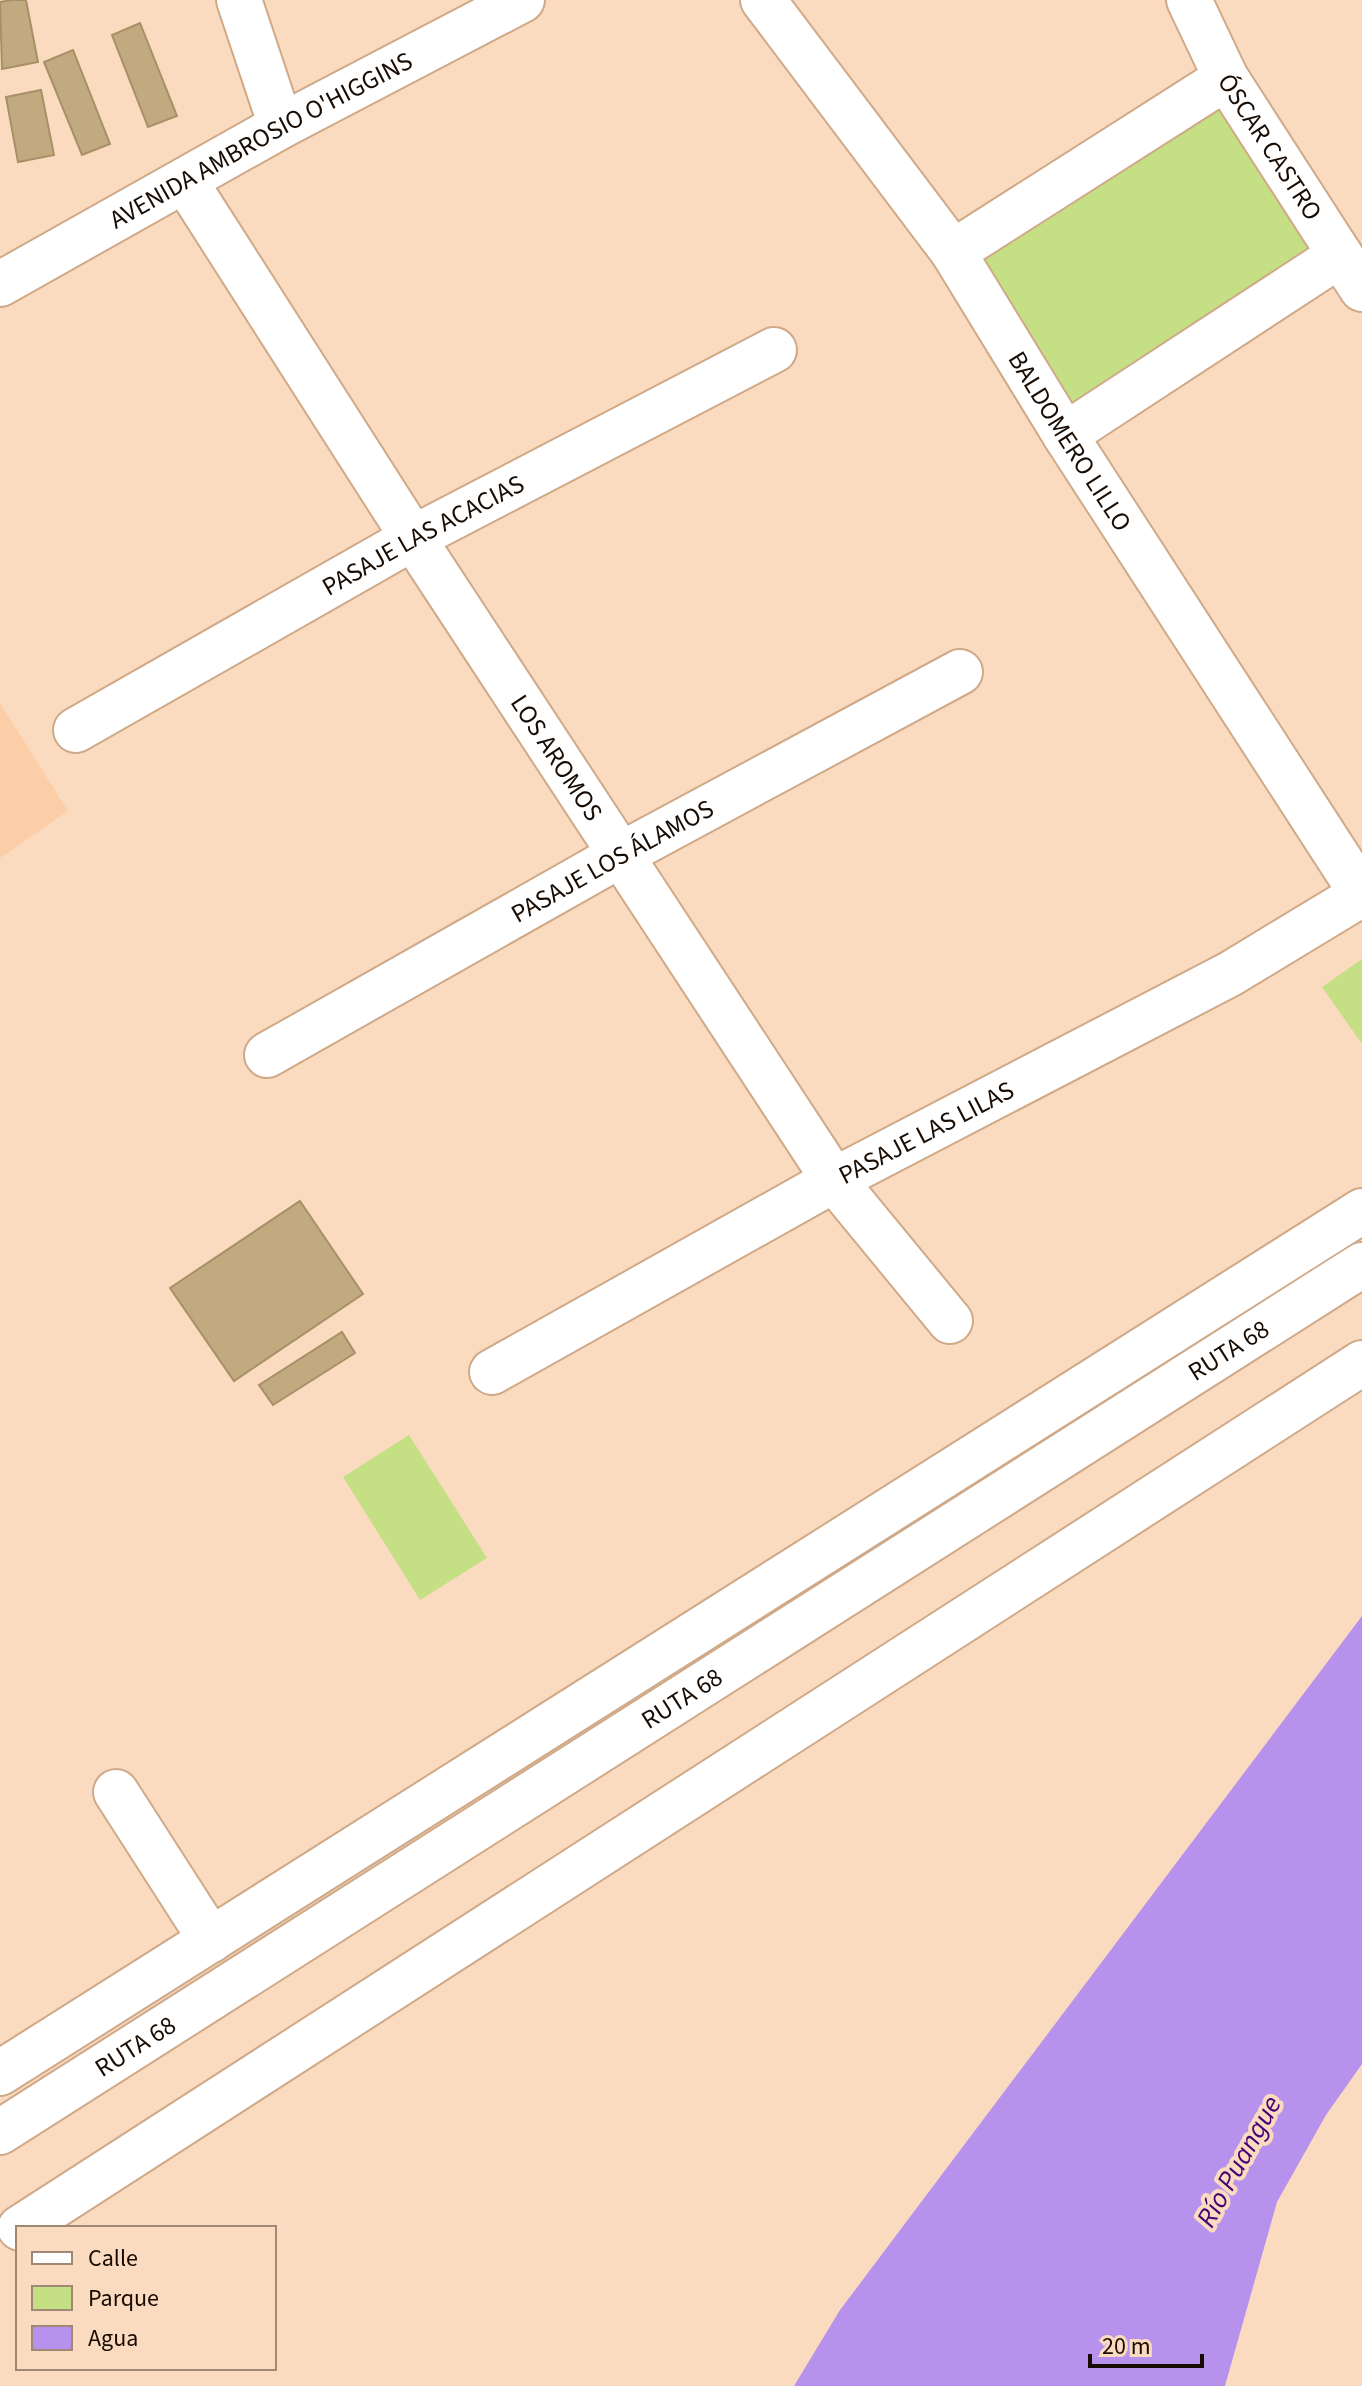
<svg xmlns="http://www.w3.org/2000/svg" width="1362" height="2386" viewBox="0 0 1362 2386" font-family="'Source Sans 3',sans-serif">
<style>
.built{fill:#fccea7}
.green{fill:#c5df84}
.water{fill:#b792ed}
.building{fill:#c2aa80;stroke:#a79066;stroke-width:2}
.lines{fill:none;stroke-linecap:round;stroke-linejoin:round}
.minor-casing{stroke:#cfa988;stroke-width:48}
.major-casing{stroke:#cfa988;stroke-width:48}
.highway-casing{stroke:#cfa988;stroke-width:48}
.minor{stroke:#fff;stroke-width:44}
.major{stroke:#fff;stroke-width:44}
.highway{stroke:#fff;stroke-width:44}
.labels{text-anchor:middle;stroke-width:8;stroke-linejoin:round;paint-order:stroke}
.street-label{font-size:26px;fill:#180b02;stroke:#fbdbc0}
.water-label{font-size:28px;font-style:italic;fill:#440375;stroke:#fbdbc0}
</style>
<rect width="100%" height="100%" fill="#fbdbc0"/>
<polygon class="built" points="0,703 68,811 0,858"/>
<g class="green">
<polygon points="1226,78 1340,255 1065,435 953,252"/>
<polygon points="1362,959 1362,1044 1322,987"/>
<polygon points="409,1435 487,1558 420,1600 343,1477"/>
</g>
<polygon class="water" points="1362,1616 1362,2064 1326,2115 1277,2202 1225,2386 794,2386 840,2310"/>
<g class="building">
<polygon points="12,0 26,0 38,62 2,69 0,2"/>
<polygon points="140,23 177,116 148,127 112,35"/>
<polygon points="73,50 110,144 82,155 44,62"/>
<polygon points="41,90 54,155 18,162 6,97"/>
<polygon points="300,1201 363,1294 234,1381 170,1288"/>
<polygon points="342,1332 355,1353 273,1405 259,1385"/>
</g>
<g class="lines">
<defs>
<g id="minor">
<polyline points="239,0 281,126"/>
<path id="s1" d="M763,0L953,252L1065,435L1362,894"/>
<path id="s2" d="M1189,0L1226,78L1362,289"/>
<path id="s3" d="M185,181L413,538L834,1180L950,1321"/>
<polyline points="953,252 1226,78"/>
<polyline points="1065,435 1340,255"/>
<path id="s4" d="M76,730L413,538L774,350"/>
<path id="s5" d="M267,1055L622,854L960,672"/>
<path id="s6" d="M492,1372L834,1180L1230,974L1362,894"/>
<polyline points="116,1792 211,1940"/>
<polyline points="20,2228 1362,1363"/>
</g>
<g id="major">
<path id="s7" d="M0,284L281,126L522,0"/>
</g>
<g id="highway">
<polyline points="0,2073 1362,1211"/>
<path id="s8" d="M0,2132L1362,1265"/>
</g>
</defs>
<use href="#minor" class="minor-casing"/>
<use href="#major" class="major-casing"/>
<use href="#highway" class="highway-casing"/>
<use href="#minor" class="minor"/>
<use href="#major" class="major"/>
<use href="#highway" class="highway"/>
</g>
<g class="labels">
<g class="street-label">
<text dy="9" stroke="none"><textPath href="#s7" startOffset="298">AVENIDA AMBROSIO O'HIGGINS</textPath></text>
<text dy="9" stroke="none"><textPath href="#s2" startOffset="168">ÓSCAR CASTRO</textPath></text>
<text dy="9" stroke="none"><textPath href="#s1" startOffset="538">BALDOMERO LILLO</textPath></text>
<text dy="9" stroke="none"><textPath href="#s4" startOffset="398">PASAJE LAS ACACIAS</textPath></text>
<text dy="9" stroke="none"><textPath href="#s3" startOffset="686">LOS AROMOS</textPath></text>
<text dy="9" stroke="none"><textPath href="#s5" startOffset="396">PASAJE LOS ÁLAMOS</textPath></text>
<text dy="9" stroke="none"><textPath href="#s6" startOffset="496">PASAJE LAS LILAS</textPath></text>
<text dy="9" stroke="none"><textPath href="#s8" startOffset="1456">RUTA 68</textPath></text>
<text dy="9" stroke="none"><textPath href="#s8" startOffset="808">RUTA 68</textPath></text>
<text dy="9" stroke="none"><textPath href="#s8" startOffset="160">RUTA 68</textPath></text>
</g>
<g class="water-label">
<text transform="translate(1238 2161) rotate(-61)" y="10">Río Puangue</text>
</g>
</g>
<rect x="16" y="2226" width="260" height="144" fill="#fbdbc0" stroke="#a08874" stroke-width="2"/>
<rect x="32" y="2252" width="40" height="12" fill="#ffffff" stroke="#a08874" stroke-width="2"/>
<text x="88" y="2266" font-size="24" fill="#180b02">Calle</text>
<rect x="32" y="2286" width="40" height="24" fill="#c5df84" stroke="#a08874" stroke-width="2"/>
<text x="88" y="2306" font-size="24" fill="#180b02">Parque</text>
<rect x="32" y="2326" width="40" height="24" fill="#b792ed" stroke="#a08874" stroke-width="2"/>
<text x="88" y="2346" font-size="24" fill="#180b02">Agua</text>
<path d="M1090 2354v12h112v-12" fill="none" stroke="#180b02" stroke-width="4"/>
<text x="1102" y="2354" font-size="24" fill="#180b02" stroke="#fbdbc0" stroke-width="6" paint-order="stroke">20 m</text>
</svg>
